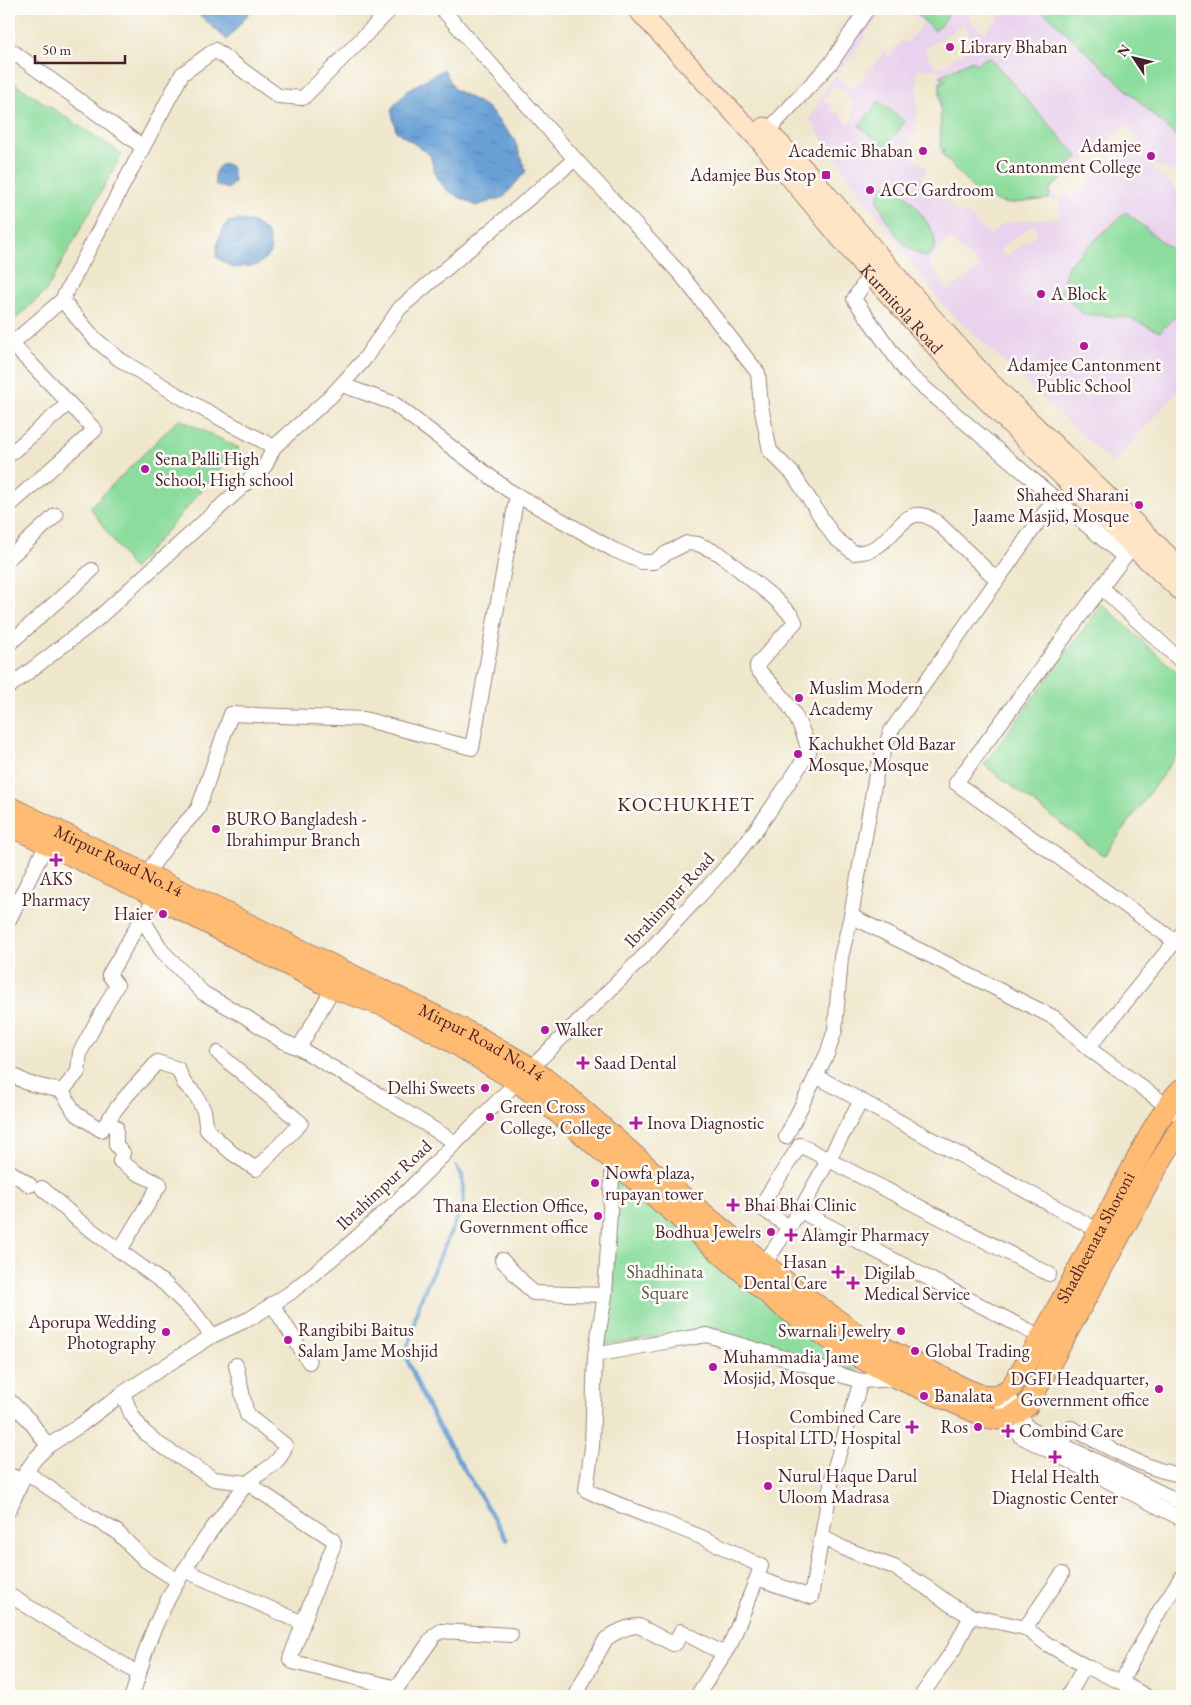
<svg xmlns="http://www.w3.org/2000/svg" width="1191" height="1705" viewBox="0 0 1191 1705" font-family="'EB Garamond',serif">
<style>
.built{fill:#e9d2ed;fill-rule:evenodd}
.green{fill:#8cdd9d;stroke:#6b7e64}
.water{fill:url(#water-ripples);stroke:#5a6081}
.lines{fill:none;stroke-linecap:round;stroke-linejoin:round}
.stream{stroke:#69a1d7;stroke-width:4}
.street-casing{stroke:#9c837c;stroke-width:16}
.secondary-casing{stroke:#9c837c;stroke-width:21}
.primary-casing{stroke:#9c837c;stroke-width:23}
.street{stroke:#fff;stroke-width:14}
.secondary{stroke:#ffe4c6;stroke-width:19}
.primary{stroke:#ffbb71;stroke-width:21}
.poi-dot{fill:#b5179e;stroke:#fdfcf7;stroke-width:2}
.labels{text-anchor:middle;stroke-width:5;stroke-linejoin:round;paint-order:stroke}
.poi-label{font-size:18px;fill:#4a1f2b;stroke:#fdfcf7;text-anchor:start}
.street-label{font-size:18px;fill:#4a1f2b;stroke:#fdfcf7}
.park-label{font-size:18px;fill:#5e584d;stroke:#fdfcf7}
.quarter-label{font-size:20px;letter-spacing:1px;fill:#4a1f2b;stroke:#fdfcf7}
</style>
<defs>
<pattern id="water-ripples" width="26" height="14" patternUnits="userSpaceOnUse" patternTransform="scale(1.25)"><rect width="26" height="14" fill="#69a1d7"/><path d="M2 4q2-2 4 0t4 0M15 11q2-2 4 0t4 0" fill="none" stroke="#5883af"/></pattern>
</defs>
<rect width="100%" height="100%" fill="#fdfcf7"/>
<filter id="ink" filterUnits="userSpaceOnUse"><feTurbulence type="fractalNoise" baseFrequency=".02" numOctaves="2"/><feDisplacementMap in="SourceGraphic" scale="10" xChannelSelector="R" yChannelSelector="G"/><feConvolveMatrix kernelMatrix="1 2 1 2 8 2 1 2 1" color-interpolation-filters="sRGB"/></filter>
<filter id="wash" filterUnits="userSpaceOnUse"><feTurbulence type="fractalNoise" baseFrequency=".0096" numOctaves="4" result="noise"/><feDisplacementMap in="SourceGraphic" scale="20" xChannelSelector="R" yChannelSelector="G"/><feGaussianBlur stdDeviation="1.12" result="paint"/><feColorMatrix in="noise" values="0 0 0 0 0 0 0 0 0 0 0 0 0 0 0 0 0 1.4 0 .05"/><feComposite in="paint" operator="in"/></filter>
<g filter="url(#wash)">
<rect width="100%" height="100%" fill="#efe7cc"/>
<path class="built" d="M873,9H885L864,36L889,56L902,40L907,43L923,23L905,9H908L913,14L918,9H924L918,16H948L940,9H975L967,17L984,33L1006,9H1041L1182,142V176L1144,160L1182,194V386L1113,464L943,305L857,189L809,119ZM964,25L976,45L936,69L924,49ZM865,38L883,53L854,89L836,75ZM987,59L1050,160L944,149ZM918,69L939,70V152L979,196L1004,204L1059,199L1061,217L1004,223L990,235L964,211L960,215L922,177L927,169L904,149L916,132ZM835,84L849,95L848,97L856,103L850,111L855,115L849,124L841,118L843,116L837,111L835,114L830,110L832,107L823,100ZM1126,124L1139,139L1070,199L1065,194L1059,199L1051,189ZM904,194L922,217L935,239V245L931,254L926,257L919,255ZM1033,225L1038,233L1005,257L1000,249ZM950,239L981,267L948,291L928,261Z"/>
<g class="green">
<polygon points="924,9 940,9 948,16 935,31 918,15"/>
<polygon points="1041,9 1182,9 1182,142"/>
<polygon points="989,57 1078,157 1060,172 1064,177 1050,189 1049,199 1005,204 1004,200 1003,203 980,196 981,191 978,194 942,154 945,151 941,149 940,82 943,82 947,79 942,80 940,76 972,60 975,64"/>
<polygon points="9,80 122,154 46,291 9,325"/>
<polygon points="879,101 905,122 885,147 859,126"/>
<path d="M886,185C888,185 891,185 894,186C905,190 935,229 935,241C936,248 932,254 926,257C902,251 886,220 877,199L881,190Z"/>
<polygon points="1126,212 1182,258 1182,309 1160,332 1127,317 1083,314 1060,291 1068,265"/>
<polygon points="179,419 239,448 133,569 90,507"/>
<polygon points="1102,604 1182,677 1182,748 1104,856 984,765"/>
<polygon points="616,1169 684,1229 861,1375 702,1331 605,1344 613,1269"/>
</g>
<g class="water">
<polygon points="193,9 252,9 227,40"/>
<polygon points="444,69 454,89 487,107 514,139 526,171 504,197 476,206 446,190 436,176 430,155 396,131 391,109 408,90"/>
<path d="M222,164H226L232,167L234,182L228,189L216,185C213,176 214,170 222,164Z"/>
<path d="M239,220C262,223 270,229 271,253L258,265L233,268L216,257L218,240L227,222Z"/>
</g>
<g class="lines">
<polyline class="stream" points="456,1166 462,1175 464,1203 423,1294 416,1314 413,1333 406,1351 408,1362 425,1401 440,1429 507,1540"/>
</g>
</g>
<g filter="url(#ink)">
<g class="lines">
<defs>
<g id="street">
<path d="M442,9L575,159L682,276L758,373L761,406L770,451L793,474L834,537L854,553C862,552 869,552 876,547C900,533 908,498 939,524L997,580"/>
<polyline points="644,17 657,9"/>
<polyline points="9,49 143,147"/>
<polyline points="762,137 831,63 867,9"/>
<polyline points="870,274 854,299 907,373 1124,557 1130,550"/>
<polyline points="62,300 95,339 119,359 186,400 274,447"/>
<polyline points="9,341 95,430 9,506"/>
<polyline points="9,346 62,300 182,74 215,50 278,96 303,98 391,9"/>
<polyline points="9,455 69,403"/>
<polyline points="1124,557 956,783 1176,942"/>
<polyline points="9,558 56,515"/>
<polyline points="1101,587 1182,662"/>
<polyline points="9,644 92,570"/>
<polyline points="9,687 95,621 265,466 274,447 331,396 363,361 400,308 575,159"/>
<polyline points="146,874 177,832 198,809 231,714 364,719 472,748 517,495"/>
<polyline points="157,897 142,918 162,951 203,993 246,1017 282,1041 299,1048 364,1086 456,1143"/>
<polyline points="851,916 1055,1018 1088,1048"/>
<polyline points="9,920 47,843"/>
<polyline points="1182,933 1088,1048 1182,1117"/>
<polyline points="299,1048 333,988"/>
<polyline points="9,1073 27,1083 62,1091 75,1113 101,1130 108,1121"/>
<polyline points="816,1076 1099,1231"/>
<polyline points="62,1091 78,1072 80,1052 117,985 109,975 142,918"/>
<polyline points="786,1137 827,1054 835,1030 841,957 851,916 877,769 891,731 1055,498"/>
<path d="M613,1161L605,1295L595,1355L592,1447L586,1490C623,1508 663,1521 701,1537C721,1546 741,1556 761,1566L757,1578L811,1597L833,1473L861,1381"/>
<polyline points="9,1171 30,1185"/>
<polyline points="42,1188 79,1221 165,1284 196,1315 212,1336"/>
<polyline points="800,1211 1041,1337"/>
<polyline points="789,1227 760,1207 800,1145 1049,1274"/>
<path d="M120,1250L160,1184L137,1173L120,1161L123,1153L116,1145V1127L108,1121C121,1098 141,1082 157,1062L178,1069L184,1083L196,1095L204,1111L207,1130L232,1153L256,1169L301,1123L218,1053"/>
<polyline points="502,1260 533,1293 605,1295"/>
<polyline points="764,1264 800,1211 861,1101"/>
<polyline points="272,1304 309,1362"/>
<polyline points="595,1355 659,1343 707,1335 861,1381 897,1379"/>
<polyline points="1005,1391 1028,1428 1182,1503"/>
<polyline points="123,1393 131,1414 144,1432 160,1445 214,1479 247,1483 332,1539 334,1543 333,1547 319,1580 290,1659 293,1662 397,1688 389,1696"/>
<polyline points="997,1396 1020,1436 1182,1519"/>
<polyline points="9,1400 30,1421 48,1446"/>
<path d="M1062,1443L1071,1428C1100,1442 1148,1472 1179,1474L1182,1471"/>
<polyline points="26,1472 91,1517 116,1531 145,1560 178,1581"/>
<polyline points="9,1475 22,1480"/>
<path d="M9,1510L26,1472L35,1459L48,1446L82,1424L123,1393L212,1336L251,1318L290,1293L345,1248L394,1204L651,949C675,921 701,895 726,867C757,832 783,791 809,752C800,715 784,696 757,669V665L795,622L792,616L774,598L720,554L698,544L687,543L667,553L653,562H642L614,550L508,490L393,403L342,385"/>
<polyline points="822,1537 843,1548 894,1567 929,1589 951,1605 971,1616 1025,1628 1047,1644 1085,1666 1121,1682 1160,1610 1182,1576"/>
<polyline points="184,1570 303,1623"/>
<polyline points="9,1595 139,1674"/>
<polyline points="1025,1628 1062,1574"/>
<polyline points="1121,1682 1146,1696"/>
<polyline points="397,1688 434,1636 441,1631 511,1635"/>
<path d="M132,1696C139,1675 144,1652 153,1631C176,1576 208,1533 244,1487C256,1472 282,1466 285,1445L247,1415L236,1365"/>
<path d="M576,1696L584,1679L606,1639C615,1632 628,1626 639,1626L673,1644L676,1643L681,1631L724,1654"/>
<polyline points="697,1696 731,1643 757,1578"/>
<polyline points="921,1696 954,1649 971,1616"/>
<polyline points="1068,1696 1085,1666"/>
</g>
<g id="secondary">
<path id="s1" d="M637,9L759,140L870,274L965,379L1133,547L1182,592"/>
<polyline points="764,127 812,177 931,316 988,380 1182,569"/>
</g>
<g id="primary">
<path id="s2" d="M9,807L476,1036L531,1068L568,1097L654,1173L793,1288L855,1333L965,1389L980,1395L997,1396L1011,1388L1048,1326L1156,1124L1175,1096L1182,1089"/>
<path d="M9,825L157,897L333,988L388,1007L451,1041L518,1082L557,1112L781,1305L846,1350L900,1379L987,1417C1008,1422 1010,1418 1027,1406L1153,1174L1182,1125"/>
</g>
</defs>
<use href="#street" class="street-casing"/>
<use href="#secondary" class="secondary-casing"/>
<use href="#primary" class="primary-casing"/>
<use href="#street" class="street"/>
<use href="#secondary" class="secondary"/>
<use href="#primary" class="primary"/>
</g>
</g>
<g class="poi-dot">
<circle cx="950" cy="47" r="5"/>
<circle cx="923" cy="151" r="5"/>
<circle cx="1151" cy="156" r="5"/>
<rect x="821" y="170" width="10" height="10" rx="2.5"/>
<circle cx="870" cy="190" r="5"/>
<circle cx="1041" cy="294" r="5"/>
<circle cx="1084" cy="346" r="5"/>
<circle cx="145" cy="469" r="5"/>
<circle cx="1139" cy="505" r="5"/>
<circle cx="799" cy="698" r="5"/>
<circle cx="798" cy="754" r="5"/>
<circle cx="216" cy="829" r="5"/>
<path d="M53.5 852.5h5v5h5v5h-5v5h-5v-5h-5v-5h5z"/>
<circle cx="163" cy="914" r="5"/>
<circle cx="545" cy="1030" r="5"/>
<path d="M580.5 1055.5h5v5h5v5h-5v5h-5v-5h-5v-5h5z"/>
<circle cx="485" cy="1088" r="5"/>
<circle cx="490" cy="1117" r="5"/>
<path d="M633.5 1115.5h5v5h5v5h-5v5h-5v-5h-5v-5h5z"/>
<circle cx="595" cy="1183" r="5"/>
<path d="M730.5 1197.5h5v5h5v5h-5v5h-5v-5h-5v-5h5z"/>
<circle cx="598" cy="1216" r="5"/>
<circle cx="771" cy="1232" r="5"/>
<path d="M788.5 1227.5h5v5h5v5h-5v5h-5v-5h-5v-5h5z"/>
<path d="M835.5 1264.5h5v5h5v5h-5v5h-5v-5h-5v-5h5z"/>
<path d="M850.5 1275.5h5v5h5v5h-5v5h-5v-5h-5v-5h5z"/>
<circle cx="901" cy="1331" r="5"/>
<circle cx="166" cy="1332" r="5"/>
<circle cx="288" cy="1340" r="5"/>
<circle cx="915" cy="1351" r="5"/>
<circle cx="713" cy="1367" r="5"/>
<circle cx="1159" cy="1389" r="5"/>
<circle cx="924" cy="1396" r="5"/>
<path d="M909.5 1419.5h5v5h5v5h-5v5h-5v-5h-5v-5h5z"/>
<circle cx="978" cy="1427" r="5"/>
<path d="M1005.5 1423.5h5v5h5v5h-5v5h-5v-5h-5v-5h5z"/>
<path d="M1052.5 1449.5h5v5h5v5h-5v5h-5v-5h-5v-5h5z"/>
<circle cx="768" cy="1486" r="5"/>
</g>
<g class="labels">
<g class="poi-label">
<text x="960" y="53">Library Bhaban</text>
<text x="1141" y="152" text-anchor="end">Adamjee<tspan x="1141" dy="21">Cantonment College</tspan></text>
<text x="913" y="157" text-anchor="end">Academic Bhaban</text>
<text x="816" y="181" text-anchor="end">Adamjee Bus Stop</text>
<text x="880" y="196">ACC Gardroom</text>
<text x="1051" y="300">A Block</text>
<text x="1084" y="371" text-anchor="middle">Adamjee Cantonment<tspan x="1084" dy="21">Public School</tspan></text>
<text x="155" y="465">Sena Palli High<tspan x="155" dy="21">School, High school</tspan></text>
<text x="1129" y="501" text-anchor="end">Shaheed Sharani<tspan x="1129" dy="21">Jaame Masjid, Mosque</tspan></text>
<text x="809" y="694">Muslim Modern<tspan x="809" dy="21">Academy</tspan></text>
<text x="808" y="750">Kachukhet Old Bazar<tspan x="808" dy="21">Mosque, Mosque</tspan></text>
<text x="226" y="825">BURO Bangladesh -<tspan x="226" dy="21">Ibrahimpur Branch</tspan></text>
<text x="56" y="885" text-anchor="middle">AKS<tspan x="56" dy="21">Pharmacy</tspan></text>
<text x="153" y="920" text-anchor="end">Haier</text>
<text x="555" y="1036">Walker</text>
<text x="594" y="1069">Saad Dental</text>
<text x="475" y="1094" text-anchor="end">Delhi Sweets</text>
<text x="500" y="1113">Green Cross<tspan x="500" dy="21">College, College</tspan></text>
<text x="647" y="1129">Inova Diagnostic</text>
<text x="605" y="1179">Nowfa plaza,<tspan x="605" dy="21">rupayan tower</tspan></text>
<text x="744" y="1211">Bhai Bhai Clinic</text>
<text x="588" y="1212" text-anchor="end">Thana Election Office,<tspan x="588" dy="21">Government office</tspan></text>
<text x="761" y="1238" text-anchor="end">Bodhua Jewelrs</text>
<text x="801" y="1241">Alamgir Pharmacy</text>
<text x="827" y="1268" text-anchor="end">Hasan<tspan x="827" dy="21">Dental Care</tspan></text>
<text x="864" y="1279">Digilab<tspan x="864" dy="21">Medical Service</tspan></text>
<text x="156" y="1328" text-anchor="end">Aporupa Wedding<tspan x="156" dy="21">Photography</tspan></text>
<text x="298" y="1336">Rangibibi Baitus<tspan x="298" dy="21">Salam Jame Moshjid</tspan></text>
<text x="891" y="1337" text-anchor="end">Swarnali Jewelry</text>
<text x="925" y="1357">Global Trading</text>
<text x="723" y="1363">Muhammadia Jame<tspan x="723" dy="21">Mosjid, Mosque</tspan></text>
<text x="1149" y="1385" text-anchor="end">DGFI Headquarter,<tspan x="1149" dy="21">Government office</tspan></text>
<text x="934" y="1402">Banalata</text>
<text x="901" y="1423" text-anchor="end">Combined Care<tspan x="901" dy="21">Hospital LTD, Hospital</tspan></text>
<text x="968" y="1433" text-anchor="end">Ros</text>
<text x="1019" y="1437">Combind Care</text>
<text x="778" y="1482">Nurul Haque Darul<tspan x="778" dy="21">Uloom Madrasa</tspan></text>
<text x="1055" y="1483" text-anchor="middle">Helal Health<tspan x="1055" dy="21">Diagnostic Center</tspan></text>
</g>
<g class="street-label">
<text dy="6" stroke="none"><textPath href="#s1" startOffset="400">Kurmitola Road</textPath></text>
<text dy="6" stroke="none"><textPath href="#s2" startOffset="122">Mirpur Road No.14</textPath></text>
<text transform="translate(669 900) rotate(-47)" y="6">Ibrahimpur Road</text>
<text dy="6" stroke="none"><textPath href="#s2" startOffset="528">Mirpur Road No.14</textPath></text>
<text transform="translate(384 1185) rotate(-43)" y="6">Ibrahimpur Road</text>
<text dy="6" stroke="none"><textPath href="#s2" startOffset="1348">Shadheenata Shoroni</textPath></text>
</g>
<g class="park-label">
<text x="665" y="1278">Shadhinata<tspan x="665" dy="21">Square</tspan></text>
</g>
<g class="quarter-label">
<text x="686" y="811">KOCHUKHET</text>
</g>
</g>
<rect width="1191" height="1705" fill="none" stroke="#fdfcf7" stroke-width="30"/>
<g transform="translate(1134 58) rotate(305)" stroke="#fdfcf7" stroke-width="4" paint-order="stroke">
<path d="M0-4L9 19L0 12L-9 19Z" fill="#4a1f2b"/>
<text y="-8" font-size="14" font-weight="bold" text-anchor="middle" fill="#4a1f2b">N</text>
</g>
<path d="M35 55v8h90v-8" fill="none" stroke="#4a1f2b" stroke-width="2.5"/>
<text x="42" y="55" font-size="15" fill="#4a1f2b" stroke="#fdfcf7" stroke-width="4" paint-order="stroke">50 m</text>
</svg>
